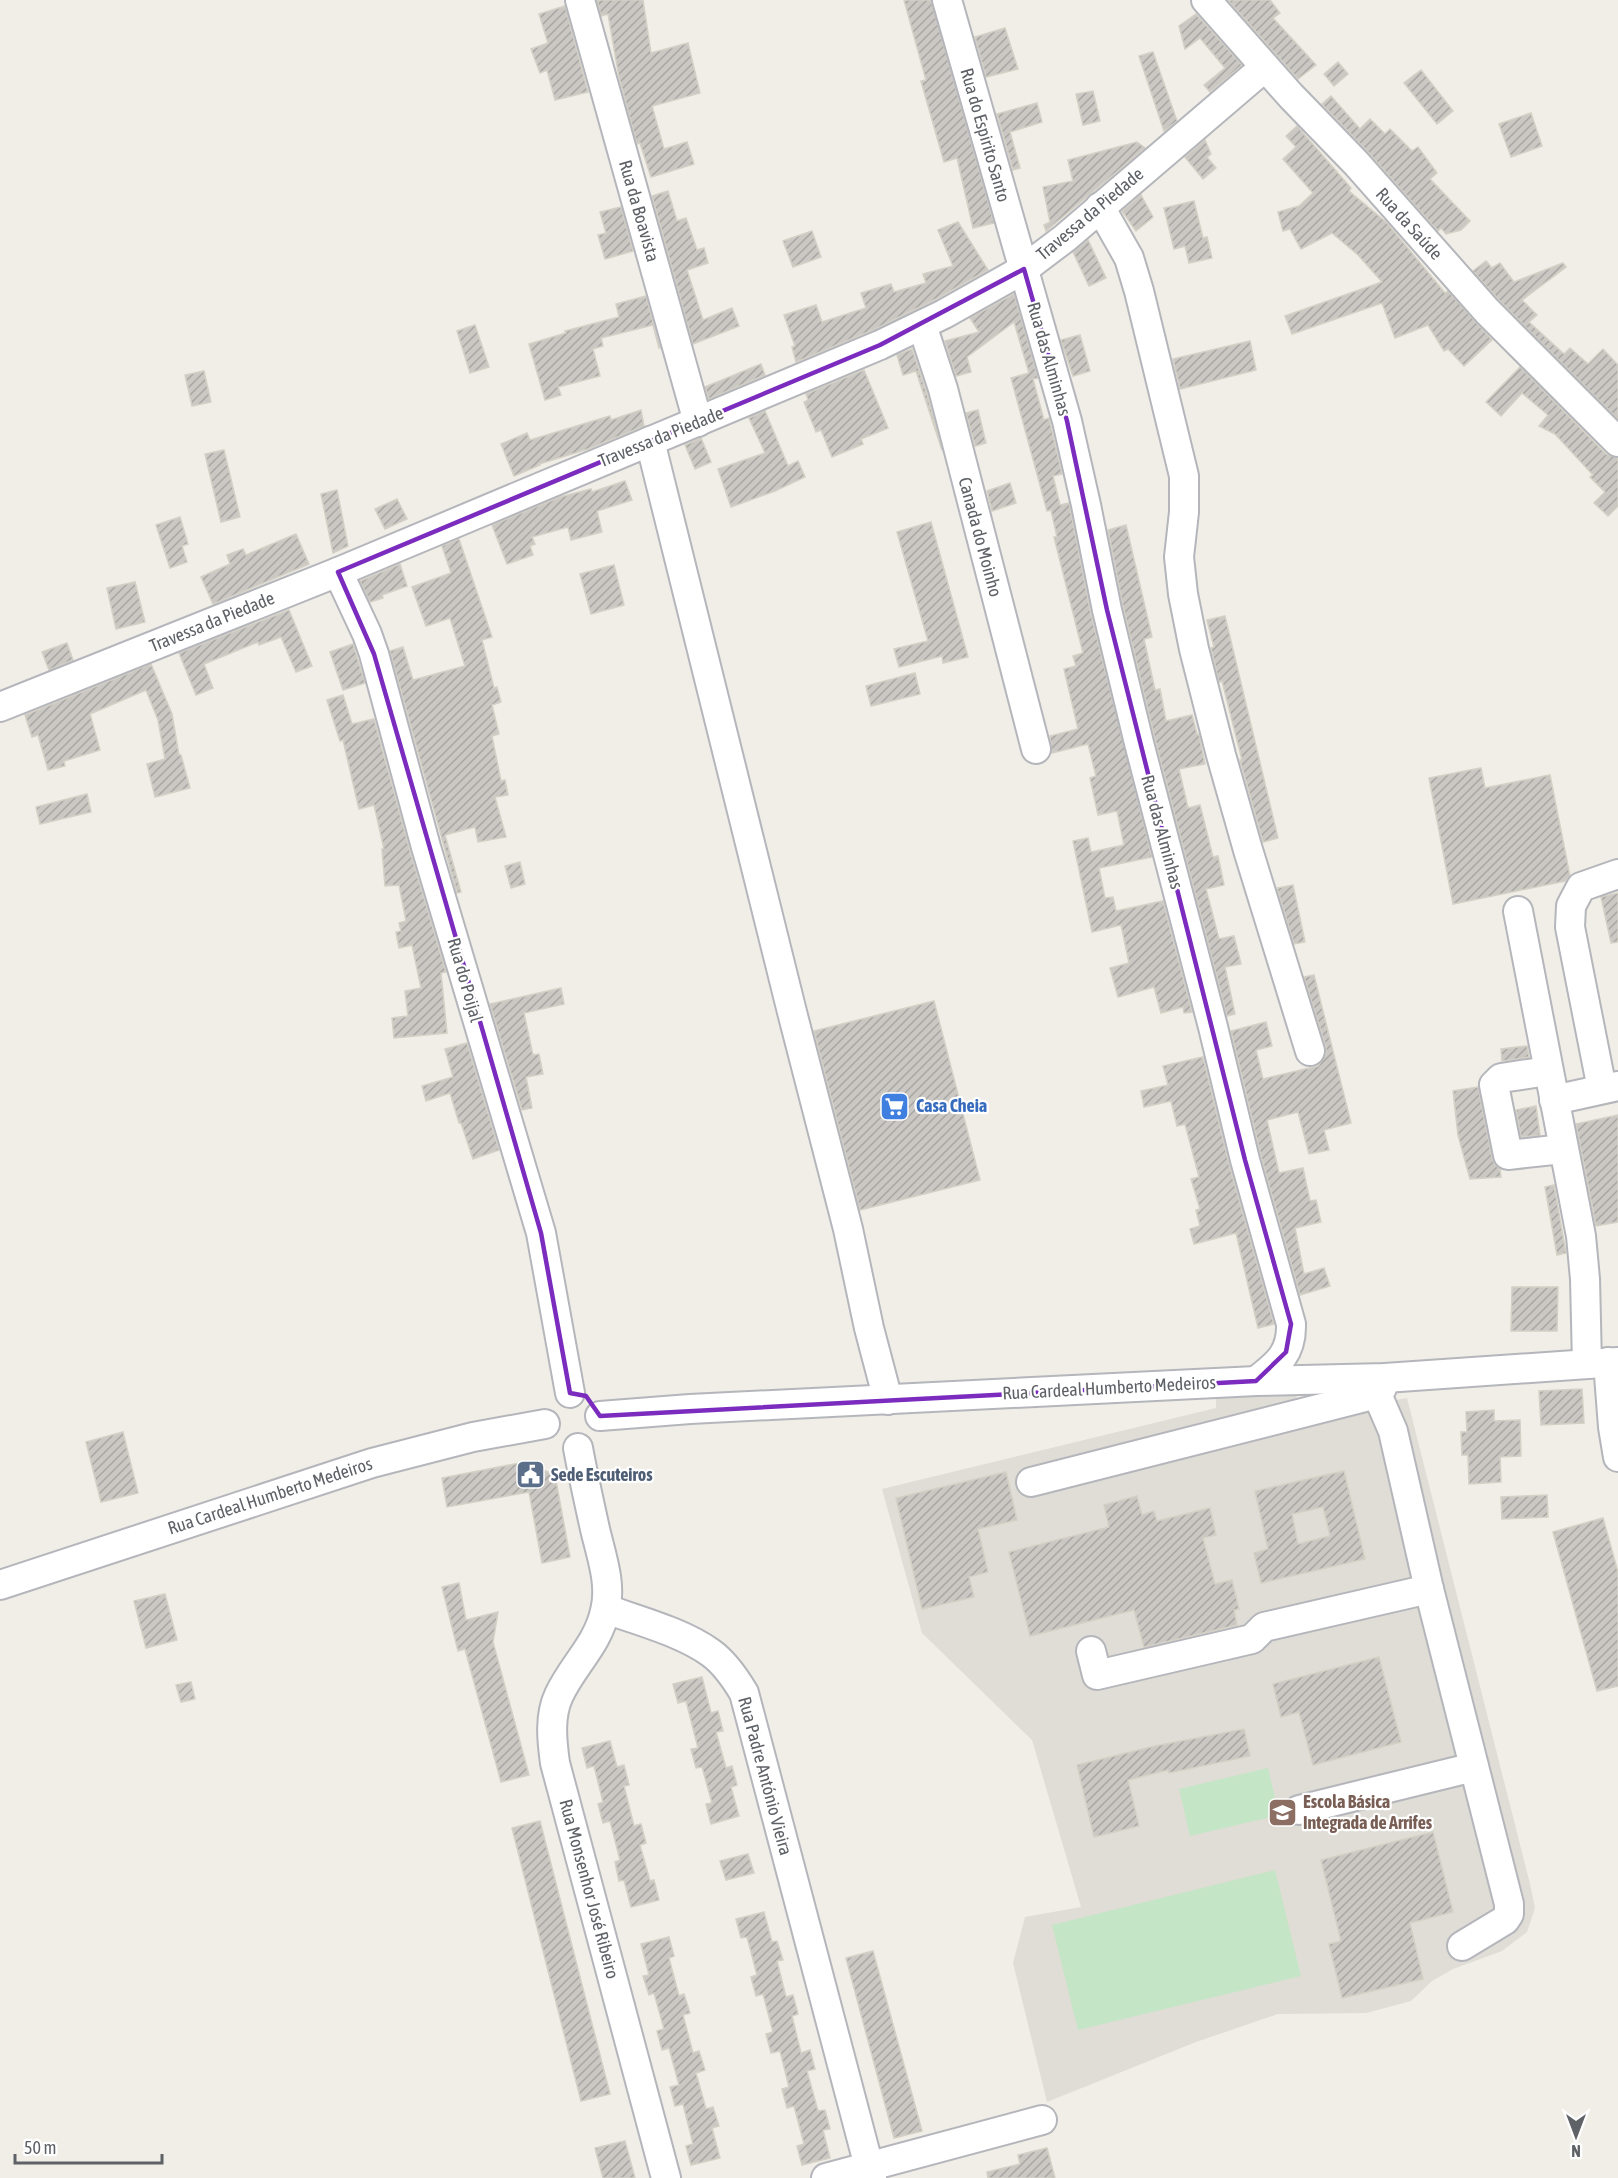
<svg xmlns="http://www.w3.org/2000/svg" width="1618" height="2178" viewBox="0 0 1618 2178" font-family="'Asap Condensed',sans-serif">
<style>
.education{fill:#dfddd5}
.garden{fill:#c5e5c7}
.building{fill:url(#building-hatch);stroke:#d4d0c5;stroke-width:1.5;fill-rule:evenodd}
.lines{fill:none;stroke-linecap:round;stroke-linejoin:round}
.minor-casing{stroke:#b4b6bb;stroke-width:32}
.minor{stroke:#fff;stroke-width:28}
.marked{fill:none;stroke:#7b2cbf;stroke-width:4.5;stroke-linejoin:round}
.labels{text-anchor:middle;stroke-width:4.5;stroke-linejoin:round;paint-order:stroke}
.street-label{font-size:18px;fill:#5e6166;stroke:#fff}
.shop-label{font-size:18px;font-weight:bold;fill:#366cbe;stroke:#fff;text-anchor:start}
.service-label{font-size:18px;font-weight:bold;fill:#4e5e75;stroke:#fff;text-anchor:start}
.education-label{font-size:18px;font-weight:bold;fill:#785e54;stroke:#fff;text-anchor:start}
</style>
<defs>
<pattern id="building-hatch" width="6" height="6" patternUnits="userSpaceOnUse" patternTransform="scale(1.5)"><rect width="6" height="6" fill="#cbc8c4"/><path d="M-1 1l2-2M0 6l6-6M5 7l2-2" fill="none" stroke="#a8a6a3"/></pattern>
</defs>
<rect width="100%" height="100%" fill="#f0eee7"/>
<polygon class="education" points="1294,1391 1306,1418 1407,1398 1530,1884 1535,1908 1527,1932 1502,1951 1453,1969 1432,1981 1411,2001 1366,2013 1278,2014 1196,2042 1047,2102 1013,1963 1025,1917 1081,1907 1032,1740 922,1633 882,1489 1216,1408 1216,1395"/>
<g class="garden">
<polygon points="1268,1768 1279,1815 1190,1836 1179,1789"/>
<polygon points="1275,1870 1301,1976 1078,2030 1052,1925"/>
</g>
<g class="building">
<polygon points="597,0 643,0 651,53 688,43 700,93 652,106 664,149 687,142 694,164 651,177 640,143 637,144 619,77 608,14 601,16"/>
<polygon points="904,0 931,0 994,223 973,228 957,158 944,162 921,81 926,80"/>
<polygon points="1228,0 1270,0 1280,13 1273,18 1316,65 1298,79"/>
<polygon points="565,6 588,92 555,100 547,70 540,73 531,49 548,43 539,14"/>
<polygon points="1196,14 1242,65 1210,92 1204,85 1225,68 1200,38 1185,49 1179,26"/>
<polygon points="1005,28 1018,69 986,77 975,37"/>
<polygon points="1153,52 1177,121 1164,131 1139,56"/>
<polygon points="1338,62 1348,74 1334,86 1324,74"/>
<polygon points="1421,70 1453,111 1437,124 1404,83"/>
<polygon points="1093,91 1100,121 1083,125 1076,94"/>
<polygon points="1331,96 1360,129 1370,119 1385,134 1390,129 1412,151 1418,147 1437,173 1430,179 1470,221 1461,230 1446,234 1441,228 1438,231 1368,152 1322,104"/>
<polygon points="1037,103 1042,122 1010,132 1020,168 1013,170 997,114"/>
<polygon points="1531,113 1542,146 1511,157 1499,124"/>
<polygon points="1297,126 1351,188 1349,191 1387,223 1445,293 1448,291 1492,340 1464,366 1448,349 1444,351 1428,325 1395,338 1382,303 1292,334 1285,316 1382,282 1358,255 1332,233 1301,249 1290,229 1283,231 1278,212 1299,206 1313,193 1283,159 1296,147 1286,136"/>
<polygon points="1205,140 1211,154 1207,157 1216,168 1203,179 1185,157"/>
<polygon points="1137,142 1145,148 1046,231 1044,225 1050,222 1043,187 1073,181 1068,160"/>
<polygon points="668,191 677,221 686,218 697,250 704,248 708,263 687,270 703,320 732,308 739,326 693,344 652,196"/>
<polygon points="1141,195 1153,217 1136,231 1122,211"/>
<polygon points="1194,201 1203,238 1207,237 1212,258 1189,263 1185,246 1174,249 1164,208"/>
<polygon points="621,207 633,251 605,259 598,235 606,233 600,212"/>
<polygon points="958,222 988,270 936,299 873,330 796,362 792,347 795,346 784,315 816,305 822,322 866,308 861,293 891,284 894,292 926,283 923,274 953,266 938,230"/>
<polygon points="812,231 821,257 793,267 783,241"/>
<polygon points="1088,240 1106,278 1089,286 1073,252"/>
<polygon points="1486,261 1492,268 1500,263 1514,282 1563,263 1566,267 1522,300 1537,315 1529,322 1564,354 1570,348 1588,364 1603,349 1618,365 1618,419 1499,300 1473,271"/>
<polygon points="1014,294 1038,378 1033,379 1044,420 1049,418 1062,474 1053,476 1060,505 1069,503 1091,614 1152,857 1099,868 1105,898 1113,897 1116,911 1163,901 1192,1012 1184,1013 1183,1007 1161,1013 1154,987 1118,997 1110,968 1129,963 1121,925 1092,932 1073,841 1088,838 1091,852 1124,845 1117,811 1098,815 1090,778 1096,776 1088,744 1052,753 1050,736 1078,729 1064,669 1076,666 1073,656 1083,653 1054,537 1057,537 1051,510 1047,511 1011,378 1029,373 1014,322 967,357 971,372 956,376 945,341 979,332 970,318"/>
<polygon points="646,296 660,348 659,348 653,325 601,338 603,346 593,349 600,376 558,387 561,395 545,400 529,344 566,333 565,331 619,317 616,304"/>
<polygon points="475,325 489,367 470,373 457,331"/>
<polygon points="1080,335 1090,371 1073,376 1061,340"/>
<polygon points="1250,341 1256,370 1180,389 1173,359"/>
<polygon points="912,349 927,394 942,450 916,371 903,375 897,355"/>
<polygon points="761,364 765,375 709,399 705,387"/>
<polygon points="1520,367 1606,454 1618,458 1618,506 1608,516 1594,503 1605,492 1590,477 1593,475 1555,434 1539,426 1548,415 1522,393 1501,416 1486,402"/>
<polygon points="864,370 888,428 861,439 863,444 832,457 821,430 816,432 804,402 808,400 806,394"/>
<polygon points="204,371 211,402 192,406 185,375"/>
<polygon points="641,410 644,426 588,449 539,464 540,465 514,476 501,444 527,433 530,440 610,416 611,420"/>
<polygon points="978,410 986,443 975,446 966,413"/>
<polygon points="765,411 788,466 798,461 805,477 775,491 731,507 718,469 765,453 749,418"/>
<polygon points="701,438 711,462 695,469 685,445"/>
<polygon points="224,450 240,517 221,522 205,454"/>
<polygon points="625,481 632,500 597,511 602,532 571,540 568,527 532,537 535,544 530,546 533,555 507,564 492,525 560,497 591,489 592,492"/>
<polygon points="1010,483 1016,503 992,511 987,491"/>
<polygon points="337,490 348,546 333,553 321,494"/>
<polygon points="397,499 407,519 385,529 375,509"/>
<polygon points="180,517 188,544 182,546 187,562 170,568 156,525"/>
<polygon points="931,522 968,657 943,663 942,656 899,667 894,649 928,641 897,532"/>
<polygon points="1126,525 1152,637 1144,639 1155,690 1160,689 1166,721 1192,715 1197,734 1199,735 1205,764 1179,769 1188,808 1200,805 1213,857 1218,856 1224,885 1206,889 1219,939 1234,936 1241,964 1225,967 1235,1014 1227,1016 1155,739 1123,606 1108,530"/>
<polygon points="296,534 309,564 213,604 201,577 230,564 227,555 243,549 246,555"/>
<polygon points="459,539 492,637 482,640 494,688 497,687 501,702 492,705 499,734 492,736 501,781 505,780 508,795 495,797 506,837 478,842 475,827 445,835 461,892 457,893 390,651 403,647 413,680 465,666 450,618 426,626 412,587 451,573 442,546"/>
<polygon points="400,564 407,586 382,595 383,598 370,602 360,581"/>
<polygon points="614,565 624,605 591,614 580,574"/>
<polygon points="135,582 145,622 116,629 107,588"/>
<polygon points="289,610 312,666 296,672 281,637 259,645 258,642 204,664 213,688 196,695 179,653"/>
<polygon points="1225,616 1278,838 1263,842 1240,760 1242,760 1222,681 1219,682 1211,648 1214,647 1207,620"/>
<polygon points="67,643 73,660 49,670 42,652"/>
<polygon points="353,644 365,683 343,690 330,652"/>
<polygon points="151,664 172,714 179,755 181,755 190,788 155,797 147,764 165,759 158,720 146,690 90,714 100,750 64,761 65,766 48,770 38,735 32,737 25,715"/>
<polygon points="915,673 920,694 871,706 866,686"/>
<polygon points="343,695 352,724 374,719 410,851 446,972 441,973 447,1033 394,1038 392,1018 408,1016 405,991 421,988 412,945 399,948 396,932 401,931 399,923 406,921 399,885 385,886 382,849 384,849 374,805 359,809 343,740 340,741 327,700"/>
<polygon points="1481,768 1485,788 1550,775 1570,876 1565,881 1453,904 1429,778"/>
<polygon points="87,794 91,812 40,824 36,807"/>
<polygon points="520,862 525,884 511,888 505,866"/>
<polygon points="1293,885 1305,942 1294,944 1277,888"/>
<polygon points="1618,893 1618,942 1611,943 1601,897"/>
<polygon points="1314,975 1351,1123 1324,1130 1329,1150 1309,1154 1298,1112 1267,1120 1279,1173 1303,1168 1310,1201 1316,1200 1321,1222 1295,1228 1304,1274 1324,1268 1330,1286 1300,1295 1261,1156 1231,1031 1266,1022 1272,1046 1256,1050 1263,1079 1318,1066 1326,1055 1326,1047 1304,977"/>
<polygon points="561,988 564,1004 524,1013 533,1055 539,1054 543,1074 526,1077 532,1108 522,1110 490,1004"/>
<polygon points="934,1001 980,1180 860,1210 814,1031"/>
<polygon points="467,1043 499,1150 473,1159 461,1123 459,1123 450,1093 426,1101 422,1086 453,1077 445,1049"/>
<polygon points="1527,1046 1529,1057 1502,1061 1501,1049"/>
<polygon points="1203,1057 1229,1164 1274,1324 1258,1328 1236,1233 1194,1244 1190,1229 1200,1226 1196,1210 1200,1209 1191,1179 1199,1177 1185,1124 1177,1126 1171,1101 1144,1107 1141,1091 1168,1085 1163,1066"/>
<polygon points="1478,1087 1492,1158 1495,1165 1500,1169 1501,1177 1470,1179 1458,1135 1453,1091"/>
<polygon points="1536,1106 1540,1135 1521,1137 1516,1110"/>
<polygon points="1618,1115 1618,1222 1596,1226 1576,1124"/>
<polygon points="1554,1185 1566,1253 1557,1255 1545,1187"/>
<polygon points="1512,1287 1558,1287 1557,1331 1511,1331"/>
<polygon points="1582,1389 1584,1423 1541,1425 1539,1391"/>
<polygon points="1494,1410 1494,1421 1520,1420 1521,1456 1500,1457 1501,1482 1469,1484 1468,1455 1462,1455 1461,1432 1467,1432 1466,1412"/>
<polygon points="123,1432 138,1493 101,1502 86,1442"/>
<polygon points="530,1461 541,1469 555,1475 570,1557 542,1563 529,1492 447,1507 442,1478"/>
<path d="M1344,1471L1365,1559L1261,1583L1254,1553L1268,1549L1255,1491ZM1323,1507L1330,1536L1298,1544L1292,1514Z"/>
<polygon points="1006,1472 1017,1520 978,1529 988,1572 969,1577 974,1597 922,1609 896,1498"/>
<polygon points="1547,1495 1548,1517 1502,1519 1501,1497"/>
<polygon points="1137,1496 1142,1515 1154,1511 1157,1521 1210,1508 1216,1535 1203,1538 1215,1584 1232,1580 1239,1609 1234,1610 1237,1625 1144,1647 1134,1610 1030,1636 1009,1552 1109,1527 1104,1505"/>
<polygon points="1603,1518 1618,1572 1618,1686 1597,1691 1553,1532"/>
<polygon points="459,1583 466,1620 498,1612 493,1642 529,1775 501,1782 465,1649 458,1651 442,1587"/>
<polygon points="165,1594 177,1640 146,1648 134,1601"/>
<polygon points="1379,1657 1401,1742 1313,1765 1299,1712 1281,1717 1273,1684"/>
<polygon points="702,1677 711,1713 718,1711 723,1731 716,1732 726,1768 732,1766 737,1785 731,1787 739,1816 711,1824 706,1804 712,1803 702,1767 696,1768 691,1749 698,1748 686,1701 678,1703 673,1684"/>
<polygon points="191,1682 195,1699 181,1702 176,1685"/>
<polygon points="1244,1729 1250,1756 1169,1773 1168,1770 1128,1780 1139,1826 1094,1837 1077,1765 1155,1746"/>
<polygon points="610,1741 617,1767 624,1765 629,1785 624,1786 634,1826 641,1824 646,1843 640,1845 650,1881 654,1880 659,1900 631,1907 624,1880 619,1881 615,1862 620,1860 610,1821 603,1823 598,1804 603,1802 594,1766 587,1768 582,1748"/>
<polygon points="540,1821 610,2094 581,2101 512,1828"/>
<polygon points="1433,1832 1453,1912 1410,1923 1423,1979 1342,1998 1329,1944 1341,1941 1321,1860"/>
<polygon points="748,1854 754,1873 726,1880 720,1861"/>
<polygon points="764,1912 772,1942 777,1941 783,1960 777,1961 786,1997 793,1995 798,2014 792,2016 801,2053 810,2050 815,2069 807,2071 818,2111 825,2110 830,2129 823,2130 830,2158 802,2165 797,2146 804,2144 794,2106 787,2108 782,2089 789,2087 780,2051 771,2053 766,2034 773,2032 763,1994 756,1996 751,1977 757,1975 747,1937 741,1938 736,1919"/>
<polygon points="669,1937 674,1956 669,1958 679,1996 684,1994 690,2013 683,2015 693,2053 699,2051 705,2070 696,2073 706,2109 713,2107 719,2126 712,2128 720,2158 691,2165 686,2146 693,2144 683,2104 675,2106 670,2087 679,2085 669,2048 662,2050 657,2031 664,2029 654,1993 649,1995 643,1976 649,1975 641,1944"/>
<polygon points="873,1951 922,2131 894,2138 846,1958"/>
<polygon points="625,2141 635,2178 603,2178 595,2148"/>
<polygon points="1047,2148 1055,2178 988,2178 987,2172 1020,2164 1018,2155"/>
</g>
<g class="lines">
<defs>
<g id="minor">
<polyline points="580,0 698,422"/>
<path d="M947,0L1067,421L1086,505L1107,610L1139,743L1213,1027L1245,1160L1291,1324C1292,1353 1278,1364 1256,1381"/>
<polyline points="1206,0 1291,96 1356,163 1487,311 1618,442"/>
<polyline points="1100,207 1129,258 1139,291 1184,476 1184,512 1179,557 1183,594 1194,649 1221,755 1248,850 1310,1051"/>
<polyline points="922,325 943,389 1036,749"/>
<polyline points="650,441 792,1012 848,1229 869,1328 888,1400"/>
<polyline points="338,572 367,634 374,654 426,847 541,1233 570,1393"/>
<polyline points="0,707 338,572 880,345 944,314 1024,269 1065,238 1265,67"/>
<polyline points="1518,911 1581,1236 1585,1279 1587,1364"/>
<polyline points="1548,1071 1501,1078 1494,1085 1508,1155 1563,1149"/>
<polyline points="1602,1089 1570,927 1571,906 1581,887 1618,874"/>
<polyline points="1554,1100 1618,1086"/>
<polyline points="1608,1362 1613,1427 1618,1457"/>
<polyline points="1377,1394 1393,1431 1429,1589 1509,1904 1509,1914 1505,1920 1462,1946"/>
<polyline points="600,1416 690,1409 1256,1381 1385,1378 1618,1362"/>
<path d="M578,1448C583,1475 589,1502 595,1529C601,1555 612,1584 605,1611C598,1644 573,1665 559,1695C549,1716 552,1741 555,1763L666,2178"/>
<polyline points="1031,1482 1377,1394 1382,1388 1385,1378"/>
<polyline points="0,1585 372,1463 473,1437 545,1424"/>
<path d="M606,1609C639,1621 682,1632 711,1653C725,1663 735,1678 744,1693L872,2178"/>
<polyline points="1091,1651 1097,1675 1252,1639 1264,1627 1429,1589"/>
<polyline points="1299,1810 1474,1767"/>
<polyline points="826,2178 1042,2120"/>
</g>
</defs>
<use href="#minor" class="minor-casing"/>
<use href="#minor" class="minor"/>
</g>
<path class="marked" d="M1024,269L1067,421L1107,610L1245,1160L1291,1324L1286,1352L1256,1381L600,1416L586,1396L570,1393L541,1233L374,654L338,572L880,345Z"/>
<defs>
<symbol id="supermarket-square" viewBox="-11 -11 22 22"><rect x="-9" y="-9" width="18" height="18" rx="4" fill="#3f7fe0" stroke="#fff"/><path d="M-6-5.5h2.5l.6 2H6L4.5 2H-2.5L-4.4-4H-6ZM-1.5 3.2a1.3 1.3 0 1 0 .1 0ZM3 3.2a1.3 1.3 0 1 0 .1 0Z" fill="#fff"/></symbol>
<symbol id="civic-square" viewBox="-11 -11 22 22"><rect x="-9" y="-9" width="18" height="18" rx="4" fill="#5c6f8a" stroke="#fff"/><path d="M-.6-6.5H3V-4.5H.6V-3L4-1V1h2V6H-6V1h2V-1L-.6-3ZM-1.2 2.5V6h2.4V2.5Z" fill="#fff"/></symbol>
<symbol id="school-square" viewBox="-11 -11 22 22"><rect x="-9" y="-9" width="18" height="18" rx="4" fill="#8d6e63" stroke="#fff"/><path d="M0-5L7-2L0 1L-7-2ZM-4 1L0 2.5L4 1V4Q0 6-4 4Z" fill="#fff"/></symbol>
</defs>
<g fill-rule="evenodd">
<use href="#supermarket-square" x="878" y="1090" width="33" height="33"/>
<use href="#civic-square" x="514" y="1458" width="33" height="33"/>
<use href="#school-square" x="1266" y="1796" width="33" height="33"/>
</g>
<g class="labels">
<g class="street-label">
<text transform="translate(985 135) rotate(74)" y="6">Rua do Espirito Santo</text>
<text transform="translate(639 211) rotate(74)" y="6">Rua da Boavista</text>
<text transform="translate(1090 214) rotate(-40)" y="6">Travessa da Piedade</text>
<text transform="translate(1409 224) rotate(48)" y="6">Rua da Saúde</text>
<text transform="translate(1049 359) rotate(74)" y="6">Rua das Alminhas</text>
<text transform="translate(661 437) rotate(-22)" y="6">Travessa da Piedade</text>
<text transform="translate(980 537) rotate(75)" y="6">Canada do Moinho</text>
<text transform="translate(212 622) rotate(-22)" y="6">Travessa da Piedade</text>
<text transform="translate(1162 832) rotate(75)" y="6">Rua das Alminhas</text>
<text transform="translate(465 980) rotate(74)" y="6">Rua do Poijal</text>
<text transform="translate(1109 1388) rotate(-3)" y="6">Rua Cardeal Humberto Medeiros</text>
<text transform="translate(270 1496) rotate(-18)" y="6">Rua Cardeal Humberto Medeiros</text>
<text transform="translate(765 1776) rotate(75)" y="6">Rua Padre António Vieira</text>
<text transform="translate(589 1889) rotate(75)" y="6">Rua Monsenhor José Ribeiro</text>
</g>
<g class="shop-label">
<text x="916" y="1112">Casa Cheia</text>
</g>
<g class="service-label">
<text x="551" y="1481">Sede Escuteiros</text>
</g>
<g class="education-label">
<text x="1303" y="1808">Escola Básica<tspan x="1303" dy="21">Integrada de Arrifes</tspan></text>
</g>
</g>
<g transform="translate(1576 2136) rotate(180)" stroke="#ffffff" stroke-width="4.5" paint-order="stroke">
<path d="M0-4.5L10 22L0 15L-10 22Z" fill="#5e6166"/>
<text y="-9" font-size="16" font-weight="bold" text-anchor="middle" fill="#5e6166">N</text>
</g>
<path d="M15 2154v9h147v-9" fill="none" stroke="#5e6166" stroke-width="3"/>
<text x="24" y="2154" font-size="18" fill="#5e6166" stroke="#ffffff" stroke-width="4.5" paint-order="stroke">50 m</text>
</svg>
